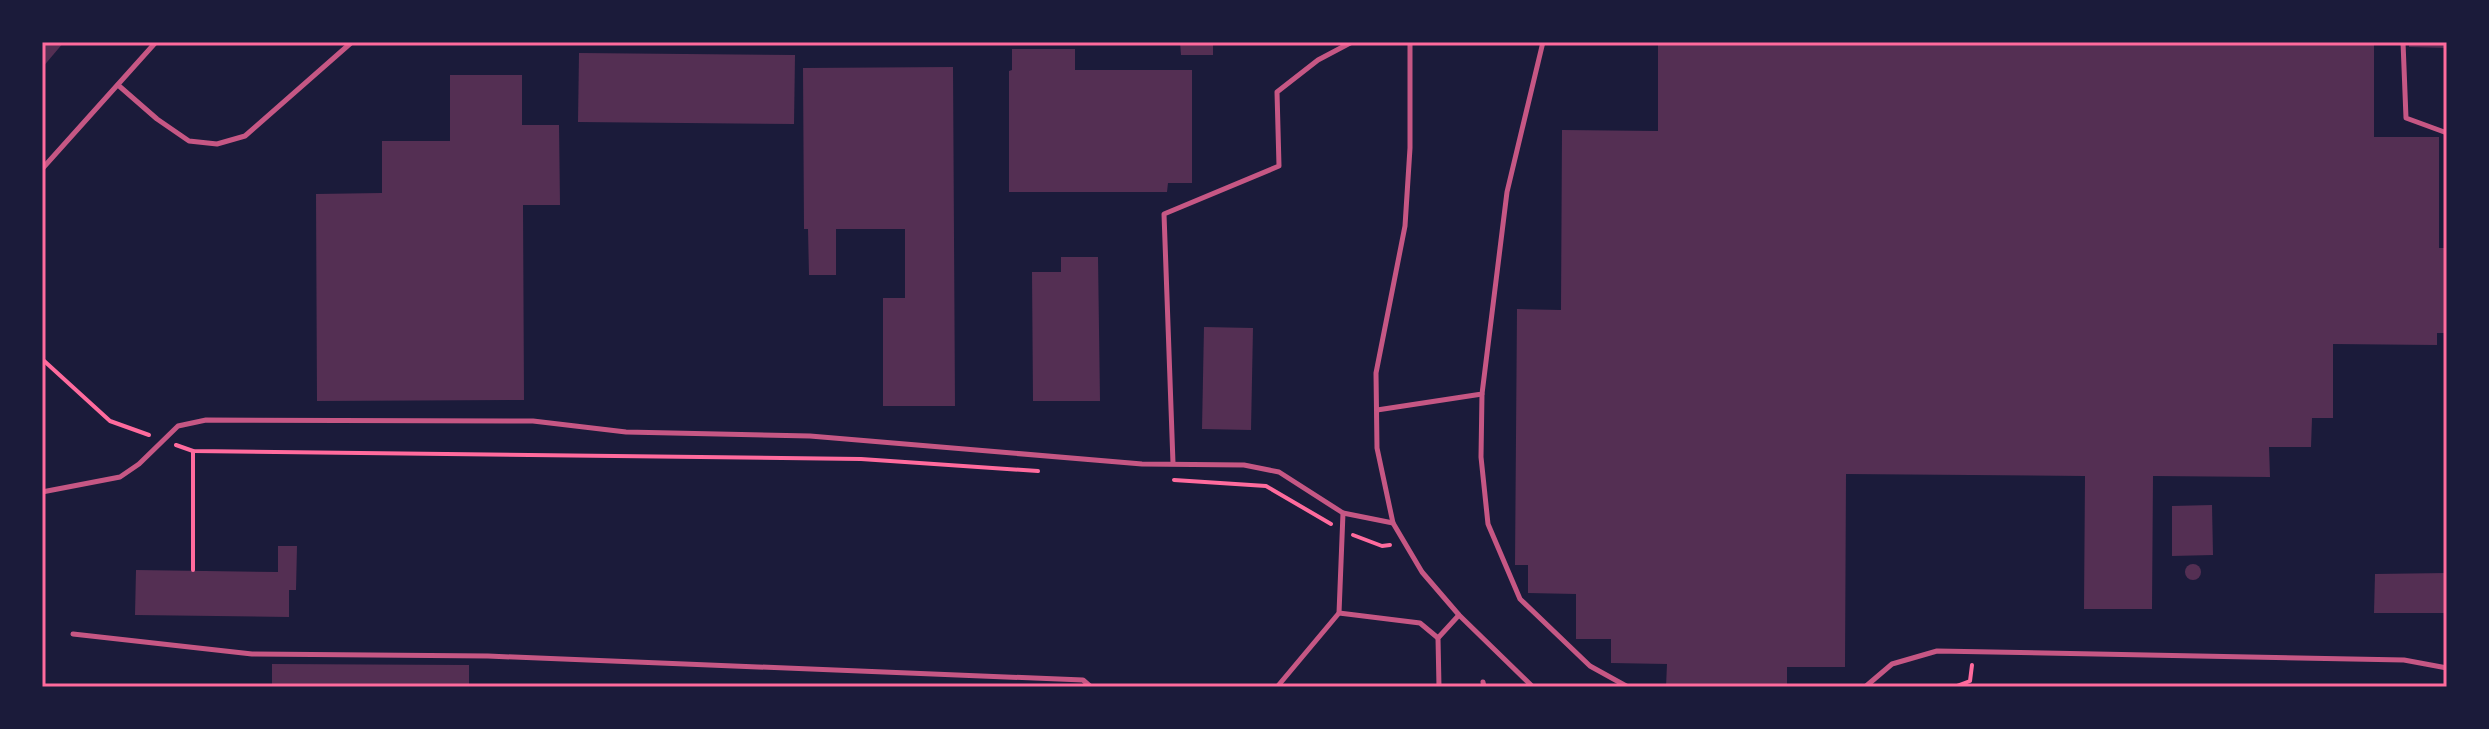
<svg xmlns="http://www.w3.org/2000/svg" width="2489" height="729" viewBox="0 0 2489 729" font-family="'Source Sans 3',sans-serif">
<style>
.building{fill:#542f53}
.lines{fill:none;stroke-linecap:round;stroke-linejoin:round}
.path{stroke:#ff6b9d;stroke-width:4}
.service{stroke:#c65784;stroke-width:5}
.neatline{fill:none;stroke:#ff6b9d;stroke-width:3}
</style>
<rect width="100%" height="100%" fill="#1b1b3a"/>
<g class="building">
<polygon points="42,42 64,42 42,68"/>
<polygon points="1180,42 1213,42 1213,55 1181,55"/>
<polygon points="1658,42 2374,42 2374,137 2439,137 2439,248 2447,248 2447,333 2437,333 2437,345 2333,344 2333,418 2312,418 2311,447 2269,447 2270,477 2153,476 2152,609 2084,609 2085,476 1846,474 1845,667 1787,667 1787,686 1666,687 1667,664 1611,663 1611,639 1576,639 1576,594 1528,593 1528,565 1515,565 1517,309 1561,310 1562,130 1658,131"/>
<polygon points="2409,42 2447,42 2447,48 2409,47"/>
<polygon points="1012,49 1075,49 1075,70 1192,70 1192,183 1168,183 1167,192 1009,192 1009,71 1012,70"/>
<polygon points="579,53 795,55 794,124 578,122"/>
<polygon points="953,67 955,406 883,406 883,298 905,298 905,229 836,229 836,275 809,275 808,229 804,229 803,68"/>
<polygon points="450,75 522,75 522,125 559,125 560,205 523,205 524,400 317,401 316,194 382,193 382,141 450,141"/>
<polygon points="1061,257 1098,257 1100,401 1033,401 1032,272 1061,272"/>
<polygon points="1204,327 1253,328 1251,430 1202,429"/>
<polygon points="2212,505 2213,555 2172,556 2172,506"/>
<polygon points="278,546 297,546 296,590 289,590 289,617 135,615 136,570 278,572"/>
<circle cx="2193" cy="572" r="8"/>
<polygon points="2447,573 2447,613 2374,613 2375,574"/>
<polygon points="272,664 469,665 469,687 272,687"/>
</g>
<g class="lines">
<g class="path">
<polyline points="42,359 110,421 149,435"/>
<polyline points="176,445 193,451 861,459 1038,471"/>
<polyline points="193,451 193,570"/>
<polyline points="1174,480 1266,486 1331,524"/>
<polyline points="1353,535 1382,546 1390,545"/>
<polyline points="1954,687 1970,681 1972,665"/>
</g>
<g class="service">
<polyline points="1410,42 1410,148 1405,226 1376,373 1377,448 1393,523 1422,572 1459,615 1533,687"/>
<polyline points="2403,42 2406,118 2447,133"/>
<polyline points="118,85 157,119 189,141 217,144 245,136 352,42"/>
<polyline points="42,169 156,42"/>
<polyline points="1482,394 1481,457 1488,524 1520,599 1590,666 1628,687"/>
<polyline points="1377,410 1482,394 1507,192 1543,42"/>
<polyline points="1173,463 1164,214 1279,166 1277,92 1318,60 1352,42"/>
<polyline points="42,492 120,477 139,464 178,426 206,420 533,421 626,432 810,436 1142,464 1244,465 1279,472 1343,513 1393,523"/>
<polyline points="1339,613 1420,623 1438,638"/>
<polyline points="73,634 252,654 488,656 1083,680 1091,687"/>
<polyline points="1483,682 1484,687"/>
<polyline points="1277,687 1339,613 1343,513"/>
<polyline points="1439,687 1438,638 1459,615"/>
<polyline points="1865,687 1892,664 1937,651 2404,660 2447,668"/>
</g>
</g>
<rect width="2489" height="729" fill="none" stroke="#1b1b3a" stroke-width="88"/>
<rect x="44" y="44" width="2401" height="641" class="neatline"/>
</svg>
